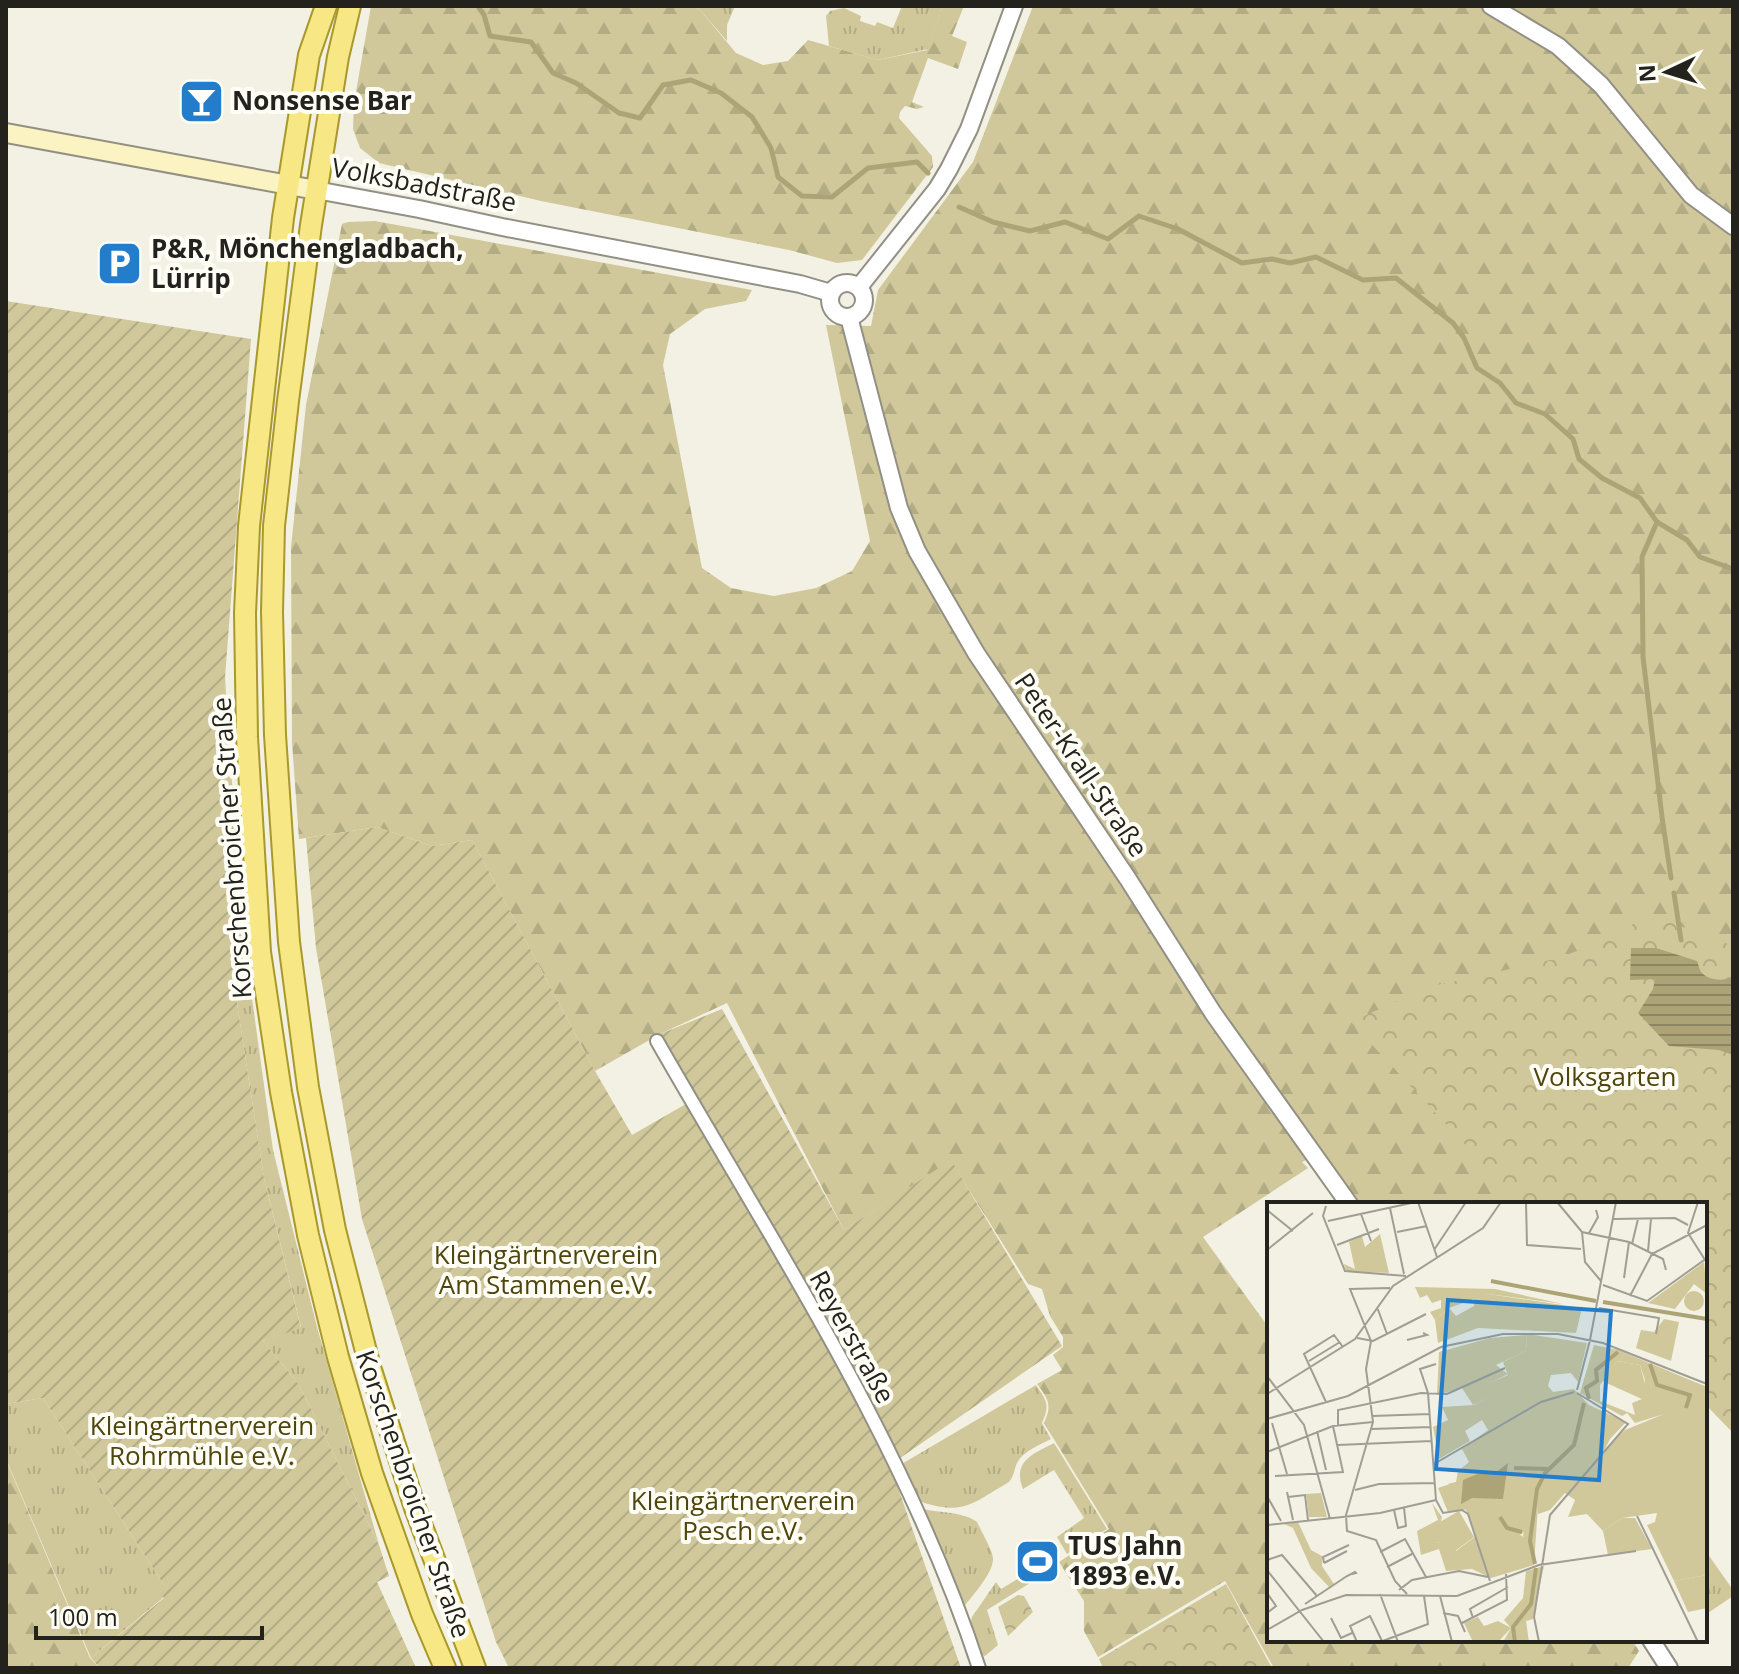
<svg xmlns="http://www.w3.org/2000/svg" width="1739" height="1674" viewBox="0 0 1739 1674" font-family="'Open Sans',sans-serif">
<style>
.grass{fill:url(#grass-tufts)}
.forest{fill:url(#forest-firs)}
.park{fill:url(#park-crowns)}
.garden{fill:url(#garden-furrows)}
.water{fill:url(#water-rules)}
.lines{fill:none;stroke-linecap:round;stroke-linejoin:round}
.stream{stroke:#aca477;stroke-width:5}
.minor-casing{stroke:#929084;stroke-width:16}
.tertiary-casing{stroke:#929084;stroke-width:20}
.secondary-casing{stroke:#929084;stroke-width:22}
.primary-casing{stroke:#a9982b;stroke-width:24}
.minor{stroke:#fff;stroke-width:12}
.tertiary{stroke:#fff;stroke-width:16}
.secondary{stroke:#fbf3c2;stroke-width:18}
.primary{stroke:#f7e785;stroke-width:20}
.labels{text-anchor:middle;stroke-width:8;stroke-linejoin:round;paint-order:stroke}
.poi-label{font-size:26px;font-weight:bold;fill:#23221d;stroke:#fffef6;text-anchor:start}
.street-label{font-size:26px;fill:#23221d;stroke:#fffef6}
.park-label{font-size:26px;fill:#4f460d;stroke:#fffef6}
.inset-river{fill:none;stroke:#aca477;stroke-width:4}
.inset-road{fill:none;stroke:#a09e94;stroke-width:2}
.view{fill:#247dca;fill-opacity:0.15;stroke:#247dca;stroke-width:4}
.inset-edge{fill:none;stroke:#23221d;stroke-width:4}
</style>
<defs>
<pattern id="grass-tufts" width="24" height="20" patternUnits="userSpaceOnUse" patternTransform="scale(2)"><rect width="24" height="20" fill="#d0c89b"/><path d="M3 7l-1-3M5 7V3M7 7l1-3M15 17l-1-3M17 17v-4M19 17l1-3" fill="none" stroke="#b2ac85"/></pattern>
<pattern id="forest-firs" width="22" height="20" patternUnits="userSpaceOnUse" patternTransform="scale(2)"><rect width="22" height="20" fill="#d0c89b"/><path d="M5 1l3.5 6h-7zM16 11l3.5 6h-7z" fill="#b2ac85"/></pattern>
<pattern id="park-crowns" width="20" height="18" patternUnits="userSpaceOnUse" patternTransform="scale(2)"><rect width="20" height="18" fill="#d0c89b"/><path d="M2 6a3 3 0 1 1 6 0M12 15a3 3 0 1 1 6 0" fill="none" stroke="#b2ac85"/></pattern>
<pattern id="garden-furrows" width="10" height="10" patternUnits="userSpaceOnUse" patternTransform="scale(2)"><rect width="10" height="10" fill="#d0c89b"/><path d="M-1 1l2-2M0 10L10 0M9 11l2-2" fill="none" stroke="#b2ac85"/></pattern>
<pattern id="water-rules" width="6" height="5" patternUnits="userSpaceOnUse" patternTransform="scale(2)"><rect width="6" height="5" fill="#aca477"/><path d="M0 2.5h6" fill="none" stroke="#8c8561"/></pattern>
</defs>
<rect width="100%" height="100%" fill="#f3f1e3"/>
<g class="grass">
<polygon points="694,6 735,6 727,25 727,41 700,10"/>
<polygon points="902,6 943,6 928,49 878,60 829,46 826,16 830,11 844,8 861,16 860,21 875,26 877,22 893,28"/>
<polygon points="225,677 241,919 273,1150 317,1327 379,1545 298,1383 263,1341 301,1327 264,1178 235,990 223,845"/>
<path d="M1036,1385C1047,1401 1050,1405 1042,1423L1051,1439C1040,1445 1023,1451 1017,1463C1014,1470 1014,1476 1009,1482C968,1506 963,1516 915,1500L900,1465Z"/>
<polygon points="43,1398 164,1585 164,1597 91,1658 6,1459 6,1404"/>
<path d="M1054,1443L1107,1529L1067,1554L1057,1537L1084,1518L1054,1470L1023,1489C1012,1461 1033,1454 1054,1443Z"/>
<path d="M918,1508C936,1513 963,1511 977,1522C981,1531 992,1549 993,1558C994,1573 971,1597 962,1609Z"/>
<polygon points="1705,1550 1733,1590 1733,1596 1705,1615"/>
<path d="M1024,1575L1026,1581L1030,1583L987,1610L998,1645L985,1656L981,1655C974,1645 968,1629 972,1617L996,1582L1001,1589Z"/>
</g>
<g class="forest">
<polygon points="371,6 694,6 700,10 736,53 763,65 788,61 808,40 878,60 927,50 943,6 964,6 952,36 967,42 958,69 928,58 912,102 924,107 917,109 905,106 900,112 899,118 932,156 933,167 862,260 837,263 789,250 541,201 379,163 360,148 353,129 354,103"/>
<path d="M1033,6H1733V977L1639,1204H1354L1316,1156L1302,1162L1308,1168L1203,1237L1269,1328V1640H1632L1639,1651L1628,1668H1274L1225,1581L1098,1657L1084,1631V1601L1059,1562L1109,1529L1044,1423C1052,1405 1049,1400 1037,1384L1062,1370L1053,1355L1063,1347V1337L1050,1316L1042,1289L1028,1284L951,1161L844,1230L727,1003L660,1034L595,1071L472,840L432,846L377,827L299,839L292,742L291,547L306,405L342,224L348,222L375,221L752,290L746,301L705,309L670,334L663,365L702,568L731,588L774,596L816,588L852,571L870,541L826,325L871,326L878,290L973,162Z"/>
<polygon points="6,1460 90,1658 100,1668 6,1668"/>
</g>
<g class="park">
<path d="M1643,912L1733,946V1433L1705,1404V1204H1519C1464,1142 1407,1083 1351,1022L1428,987L1555,959L1624,934Z"/>
<polygon points="1226,1584 1272,1668 1103,1668 1099,1659"/>
<polygon points="1018,1595 1024,1596 1033,1612 1008,1636 998,1607"/>
</g>
<g class="garden">
<polygon points="6,301 251,339 225,677 223,845 235,990 264,1178 301,1328 263,1341 298,1383 379,1545 389,1576 377,1582 416,1668 100,1668 91,1658 164,1598 159,1589 164,1585 43,1398 6,1404"/>
<polygon points="377,827 432,846 472,840 595,1071 632,1135 698,1097 660,1034 722,1009 844,1230 951,1160 1062,1346 890,1465 961,1668 509,1668 496,1642 362,1219 316,948 306,838"/>
</g>
<path class="water" d="M1631,948H1656L1697,961C1699,965 1699,970 1702,973C1710,981 1724,981 1733,977V1055L1719,1050L1669,1046L1638,1013L1653,989L1655,979L1630,980Z"/>
<g class="lines">
<g class="stream">
<polyline points="478,6 484,15 490,36 531,42 553,73 576,83 619,113 640,118 663,85 691,80 721,93 752,117 771,148 778,177 802,196 832,197 868,168 917,162 928,173"/>
<polyline points="959,207 993,222 1030,231 1065,222 1108,239 1139,216 1178,229 1242,263 1272,259 1290,263 1316,257 1363,280 1396,278 1453,323 1464,338 1477,368 1500,383 1516,403 1545,414 1573,439 1579,459 1602,478 1640,498 1657,522 1687,540 1700,557 1733,569"/>
<polyline points="1657,522 1642,557 1643,657 1662,817 1671,878"/>
<polyline points="1674,893 1681,940"/>
</g>
<defs>
<path id="minor" d="M657,1041C773,1244 906,1444 979,1668"/>
<g id="tertiary">
<polyline points="1491,6 1558,46 1601,85 1691,195 1733,226"/>
<polyline points="316,190 419,209 502,227 800,284 831,293"/>
<circle cx="847" cy="300" r="17"/>
<polyline points="859,287 937,189 949,169 969,129 1014,6"/>
<polyline points="849,317 899,508 917,551 976,653 1128,879 1213,1013 1349,1204"/>
<polyline points="1651,1640 1669,1668"/>
</g>
<polyline id="secondary" points="6,133 316,190"/>
<g id="primary">
<polyline points="326,6 309,55 283,218 249,526 245,613 247,737 260,952 281,1092 308,1235 338,1357 372,1473 422,1614 445,1668"/>
<polyline points="350,6 338,57 311,225 288,401 274,526 272,612 275,735 289,942 308,1087 335,1230 370,1367 415,1508 475,1668"/>
</g>
</defs>
<use href="#minor" class="minor-casing"/>
<use href="#tertiary" class="tertiary-casing"/>
<use href="#secondary" class="secondary-casing"/>
<use href="#primary" class="primary-casing"/>
<use href="#minor" class="minor"/>
<use href="#tertiary" class="tertiary"/>
<use href="#secondary" class="secondary"/>
<use href="#primary" class="primary"/>
</g>
<defs>
<symbol id="bar-square" viewBox="-11 -11 22 22"><rect x="-9" y="-9" width="18" height="18" rx="4" fill="#247dca" stroke="#fffef6"/><path d="M-6-5H6L.8 .8V4.5H3.5V6h-7V4.5H-.8V.8Z" fill="#fff"/></symbol>
<symbol id="parking-square" viewBox="-11 -11 22 22"><rect x="-9" y="-9" width="18" height="18" rx="4" fill="#247dca" stroke="#fffef6"/><path d="M-3.5-5.5H1a3.5 3.5 0 0 1 0 7H-1V5.5H-3.5ZM-1-3.4V-.6H.8a1.4 1.4 0 0 0 0-2.8Z" fill="#fff"/></symbol>
<symbol id="stadium-square" viewBox="-11 -11 22 22"><rect x="-9" y="-9" width="18" height="18" rx="4" fill="#247dca" stroke="#fffef6"/><path d="M0-5a6.5 5 0 1 0 0 10a6.5 5 0 1 0 0-10ZM-3.5-1.8h7v3.6h-7Z" fill="#fff"/></symbol>
</defs>
<g fill-rule="evenodd">
<use href="#bar-square" x="176" y="76" width="51" height="51"/>
<use href="#parking-square" x="94" y="238" width="51" height="51"/>
<use href="#stadium-square" x="1012" y="1536" width="51" height="51"/>
</g>
<g class="labels">
<g class="poi-label">
<text x="232" y="110">Nonsense Bar</text>
<text x="151" y="258">P&amp;R, Mönchengladbach,<tspan x="151" dy="30">Lürrip</tspan></text>
<text x="1068" y="1555">TUS Jahn<tspan x="1068" dy="30">1893 e.V.</tspan></text>
</g>
<g class="street-label">
<text transform="translate(424 185) rotate(11)" y="9">Volksbadstraße</text>
<text transform="translate(1081 765) rotate(56)" y="9">Peter-Krall-Straße</text>
<text transform="translate(232 848) rotate(-94)" y="9">Korschenbroicher Straße</text>
<text transform="translate(852 1337) rotate(61)" y="9">Reyerstraße</text>
<text transform="translate(413 1494) rotate(71)" y="9">Korschenbroicher Straße</text>
</g>
<g class="park-label">
<text x="1605" y="1086">Volksgarten</text>
<text x="546" y="1264">Kleingärtnerverein<tspan x="546" dy="30">Am Stammen e.V.</tspan></text>
<text x="202" y="1435">Kleingärtnerverein<tspan x="202" dy="30">Rohrmühle e.V.</tspan></text>
<text x="743" y="1510">Kleingärtnerverein<tspan x="743" dy="30">Pesch e.V.</tspan></text>
</g>
</g>
<g transform="translate(1267 1202)">
<rect width="440" height="440" fill="#f3f1e3"/>
<path d="M350,159L373,163L379,186L375,197L335,179ZM267,285L272,289L267,363L256,333ZM355,316H368L385,347L341,353L336,329ZM277,364L266,417L259,419L262,440H236L244,426L237,418L256,396L259,369ZM440,373V406L421,410L407,379Z" fill="#d0c89b"/>
<path d="M148,85L228,87L296,102L221,92L182,106L168,118L163,110L174,106V98L165,101L160,93L153,96ZM260,132L320,141L311,180L304,171L284,173L281,184L286,190L307,187L322,203L359,220L343,237L338,247L358,228L397,212L368,221L360,211L355,214L313,191L327,143L351,148L440,185V373L407,379L380,323L388,320L390,311L355,316L336,329L320,312L301,315L308,298L298,291L283,308L271,312L270,285L263,325L253,333L259,336L267,363L224,376L205,367L179,369L172,347L154,353L150,329L171,318L165,301L175,315L168,341L181,339L189,349L209,334L189,282H180L189,280L202,260L195,247L221,228L215,218L198,229L203,239L172,257L166,225L181,218L175,205L207,203L224,194L218,183L241,173L236,160L259,149ZM350,159L373,163L378,178L375,197L365,201L368,213L333,199V183ZM211,415L217,424L231,419L244,426L231,440H206L197,421Z" fill="#d0c89b" fill-rule="evenodd"/>
<path d="M235,234L244,263L242,294L231,303L181,310L171,286L189,280L191,269ZM31,320L44,348L55,354V364L67,382L62,385L44,366L26,326L17,322Z" fill="#d0c89b"/>
<path d="M113,32L122,71L79,69L77,62L88,67L82,40L95,34L98,45ZM437,60L440,92L427,82L408,107L381,101ZM221,92L315,106L309,131L211,126L171,141L168,118L182,106L189,114L207,104V95ZM260,133L259,149L229,163L241,172L219,183L225,194L206,203L195,186L170,193L172,150L223,136Z" fill="#d0c89b"/>
<path d="M417 99a10 10 0 1 1 20 0a10 10 0 1 1-20 0ZM397,117L412,120L404,159L369,146L374,128L387,130ZM361,250L385,263L380,279L360,271L356,262ZM54,291L60,315H42L39,292ZM192,309L207,335L188,349L181,340L168,341L164,333L171,321Z" fill="#d0c89b"/>
<path d="M241,261L236,297L205,296L194,302L196,278L218,269L227,272Z" fill="#aca477"/>
<path class="inset-river" d="M224,79L329,99M336,100L440,117M383,162L390,183L423,193L419,206M322,197L319,186L330,179L329,168L351,150M247,266L281,267M233,315L240,326L255,330M268,362L263,339L270,287L278,271L307,243L317,201M248,440L246,425L264,402L269,366"/>
<path class="inset-road" d="M151,0L170,55M259,0L260,43L314,47M290,0L315,30L362,40L396,57L399,68M431,0L421,31L440,61M59,4L56,14L78,69L139,74M123,6L137,72M0,8L26,29M94,12L104,39M346,17L408,16L421,23M61,19L149,0M130,30L160,24M315,30L318,60L334,79M322,31L331,15L329,8M365,42L371,17M70,43L112,27M0,48L46,11M167,48L199,0M381,49L384,17M357,76L362,40M336,83L380,99L440,56M363,94L385,52L440,23M110,105L120,132M332,106L392,116L389,132M90,136L106,139L159,112M140,138L160,133L156,131M323,138L349,0M104,139L99,167L106,220L79,313L80,329L109,338L128,379L140,392M104,139L83,87L123,86M42,159L73,140M169,162L153,167L161,191L169,298L176,311L195,308L201,312L223,379M0,174L37,223L63,317M310,188L323,138M0,192L88,137L126,84L216,26L234,0M59,200L37,152L67,133L76,145M106,214L163,212M0,217L81,194L174,145L236,132H291L336,141L440,182M5,221L20,272M71,223V208L154,191L180,192L238,166M105,227L164,225M50,229L59,268M71,243L164,239M0,250L66,224L106,220M167,262L274,200L307,190M8,274L76,270L66,224M88,288L112,282L168,281M20,290L26,318M0,294L14,319M21,295L38,293L41,318M127,308L131,326L139,324L137,306M370,314L431,440M0,323L113,311L169,298M113,350L138,337L159,375M0,358L15,353L50,394M57,361L56,355L82,343M57,361L80,349M120,365L145,352M0,368L57,440M132,388L145,378L192,369L221,375M0,391L9,404L0,411M113,392L131,440M173,394L185,440M38,402L80,374L88,370L89,371L85,372M176,411L191,414L198,430M64,416L74,436L85,431M206,416L203,407L241,385M195,421L240,398L239,372M0,428L35,408L79,393L190,394L272,363L369,349M90,440L83,424L103,414L115,439M113,440L161,422L157,394M272,440L267,415L283,313L361,222L310,191"/>
<path class="view" d="M181,98L344,109L332,278L169,267Z"/>
<rect width="440" height="440" class="inset-edge"/>
</g>
<rect width="1739" height="1674" fill="none" stroke="#23221d" stroke-width="16"/>
<g transform="translate(1667 72) rotate(266)" stroke="#fffef6" stroke-width="6" paint-order="stroke">
<path d="M0-6L14 30L0 20L-14 30Z" fill="#23221d"/>
<text y="-12" font-size="22" font-weight="bold" text-anchor="middle" fill="#23221d">N</text>
</g>
<path d="M36 1626v12h226v-12" fill="none" stroke="#23221d" stroke-width="4"/>
<text x="48" y="1626" font-size="24" fill="#23221d" stroke="#fffef6" stroke-width="6" paint-order="stroke">100 m</text>
</svg>
